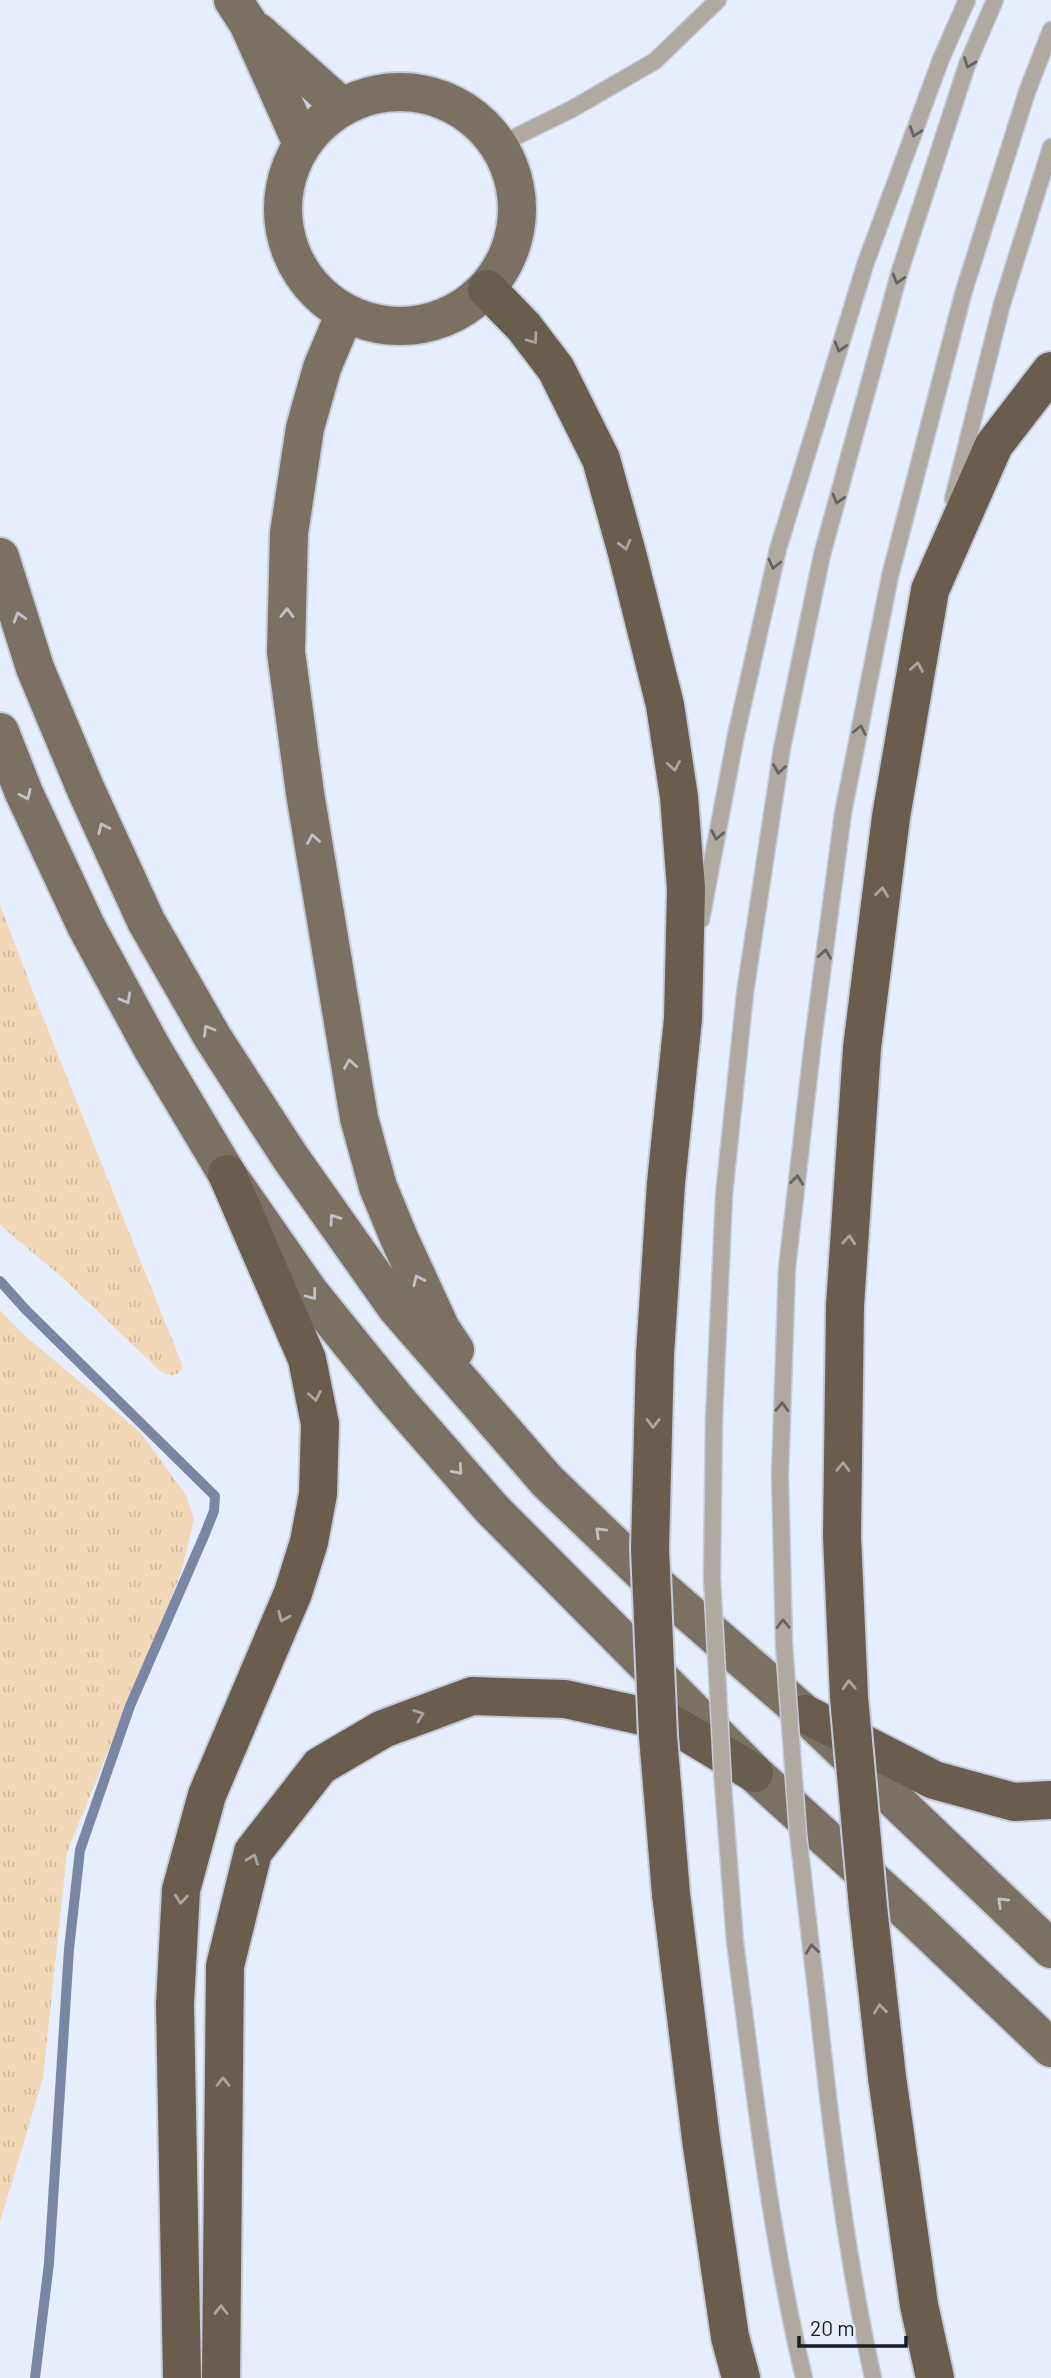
<svg xmlns="http://www.w3.org/2000/svg" width="1051" height="2378" viewBox="0 0 1051 2378" font-family="Barlow,sans-serif">
<style>
.grass{fill:url(#grass-tufts)}
.lines{fill:none;stroke-linecap:round;stroke-linejoin:round}
.stream{stroke:#7a87a4;stroke-width:10}
.lane-casing{stroke:#c5cbda;stroke-width:19}
.primary-casing{stroke:#c5cbda;stroke-width:42}
.highway-casing{stroke:#c5cbda;stroke-width:42}
.lane{stroke:#afa9a2;stroke-width:16}
.primary{stroke:#7b7163;stroke-width:38}
.highway{stroke:#695d4d;stroke-width:38}
.lane-bridge-casing{stroke:#c5cbda;stroke-width:19;stroke-linecap:butt}
.highway-bridge-casing{stroke:#c5cbda;stroke-width:42;stroke-linecap:butt}
.lane-bridge{stroke:#afa9a2;stroke-width:16}
.highway-bridge{stroke:#695d4d;stroke-width:38}
.oneway{stroke:#646262}
.oneway2{stroke:#a8a5a5}
.oneway3{stroke:#c1c2c7}
</style>
<defs>
<pattern id="grass-tufts" width="24" height="20" patternUnits="userSpaceOnUse" patternTransform="scale(1.75)"><rect width="24" height="20" fill="#f2d8b6"/><path d="M3 7l-1-3M5 7V3M7 7l1-3M15 17l-1-3M17 17v-4M19 17l1-3" fill="none" stroke="#cfb99c"/></pattern>
</defs>
<rect width="100%" height="100%" fill="#e6edfd"/>
<g class="grass">
<path d="M0,905L40,1010L181,1362L182,1370C173,1378 168,1376 158,1369L63,1278L0,1225Z"/>
<polygon points="0,1310 24,1335 140,1432 186,1495 194,1519 181,1573 67,1852 43,2078 0,2222"/>
</g>
<g class="lines">
<polyline class="stream" points="0,1281 26,1310 215,1496 214,1511 204,1536 130,1706 80,1850 69,1949 49,2263 35,2378"/>
<defs>
<g id="lane">
<polyline points="499,145 572,109 655,61 718,0"/>
<polyline points="953,499 1002,304 1051,147"/>
<polyline points="701,920 736,735 778,549 865,265 941,59 967,0"/>
<polyline points="714,1419 724,1195 745,993 782,748 822,555 899,274 967,65 995,0"/>
<polyline points="780,1475 787,1268 813,1041 843,813 890,576 963,294 1027,92 1051,30"/>
<path d="M735,1942C754,2088 770,2235 804,2378"/>
<path d="M819,2016C832,2138 847,2259 873,2378"/>
</g>
<g id="primary">
<polyline points="233,0 248,23 302,144"/>
<polyline points="258,32 342,107"/>
<circle cx="400" cy="209" r="117"/>
<polyline points="345,313 322,368 305,428 289,533 286,652 305,793 359,1118 378,1187 399,1238 441,1329 455,1350"/>
<polyline points="0,557 35,668 86,790 146,921 213,1038 290,1157 396,1307 547,1481 643,1573 805,1714 1051,1949"/>
<polyline points="0,732 24,793 86,926 152,1048 227,1174 310,1293 395,1398 491,1508 754,1773 914,1918 1051,2048"/>
</g>
<g id="highway">
<polyline points="487,289 524,327 556,369 601,459 627,553 665,705 679,797 686,889 683,1019 666,1183 655,1355"/>
<polyline points="842,1536 845,1306 862,1048 891,817 930,590 994,445 1051,371"/>
<polyline points="805,1714 934,1780 1014,1802 1051,1800"/>
<polyline points="671,1894 701,2139 730,2337 741,2378"/>
<polyline points="887,2077 919,2305 935,2378"/>
<polyline points="182,2378 175,2004 181,1890 207,1795 293,1593 309,1542 318,1494 320,1424 307,1359 227,1174"/>
<polyline points="221,2378 225,1966 253,1852 320,1766 383,1729 472,1696 565,1699 669,1722 754,1773"/>
</g>
</defs>
<use href="#lane" class="lane-casing"/>
<use href="#primary" class="primary-casing"/>
<use href="#highway" class="highway-casing"/>
<use href="#lane" class="lane"/>
<use href="#primary" class="primary"/>
<use href="#highway" class="highway"/>
<defs>
<g id="lane-bridge">
<polyline points="714,1419 712,1578 723,1785 735,1942"/>
<polyline points="780,1475 784,1644 798,1834 819,2016"/>
</g>
<g id="highway-bridge">
<polyline points="655,1355 650,1549 658,1736 671,1894"/>
<polyline points="842,1536 849,1697 868,1907 887,2077"/>
</g>
</defs>
<use href="#lane-bridge" class="lane-bridge-casing"/>
<use href="#highway-bridge" class="highway-bridge-casing"/>
<use href="#lane-bridge" class="lane-bridge"/>
<use href="#highway-bridge" class="highway-bridge"/>
</g>
<defs><path id="oneway-chevron" d="M-2-3.5L2.5 0L-2 3.5" fill="none" stroke-width="1.6" stroke-linecap="round" stroke-linejoin="round" transform="scale(1.75)"/></defs>
<g class="oneway">
<use href="#oneway-chevron" transform="translate(969 63) rotate(111)"/>
<use href="#oneway-chevron" transform="translate(915 132) rotate(110)"/>
<use href="#oneway-chevron" transform="translate(898 279) rotate(106)"/>
<use href="#oneway-chevron" transform="translate(840 347) rotate(107)"/>
<use href="#oneway-chevron" transform="translate(838 499) rotate(105)"/>
<use href="#oneway-chevron" transform="translate(774 564) rotate(103)"/>
<use href="#oneway-chevron" transform="translate(860 730) rotate(-79)"/>
<use href="#oneway-chevron" transform="translate(779 769) rotate(99)"/>
<use href="#oneway-chevron" transform="translate(717 835) rotate(101)"/>
<use href="#oneway-chevron" transform="translate(825 954) rotate(-82)"/>
<use href="#oneway-chevron" transform="translate(797 1180) rotate(-83)"/>
<use href="#oneway-chevron" transform="translate(782 1407) rotate(-88)"/>
<use href="#oneway-chevron" transform="translate(783 1624) rotate(-91)"/>
<use href="#oneway-chevron" transform="translate(812 1949) rotate(-97)"/>
</g>
<g class="oneway2">
<use href="#oneway-chevron" transform="translate(533 339) rotate(53)"/>
<use href="#oneway-chevron" transform="translate(625 545) rotate(75)"/>
<use href="#oneway-chevron" transform="translate(917 667) rotate(-80)"/>
<use href="#oneway-chevron" transform="translate(674 766) rotate(81)"/>
<use href="#oneway-chevron" transform="translate(882 892) rotate(-83)"/>
<use href="#oneway-chevron" transform="translate(849 1240) rotate(-86)"/>
<use href="#oneway-chevron" transform="translate(315 1396) rotate(79)"/>
<use href="#oneway-chevron" transform="translate(653 1423) rotate(91)"/>
<use href="#oneway-chevron" transform="translate(843 1467) rotate(-89)"/>
<use href="#oneway-chevron" transform="translate(283 1617) rotate(113)"/>
<use href="#oneway-chevron" transform="translate(849 1685) rotate(-93)"/>
<use href="#oneway-chevron" transform="translate(419 1715) rotate(-20)"/>
<use href="#oneway-chevron" transform="translate(253 1859) rotate(-70)"/>
<use href="#oneway-chevron" transform="translate(181 1899) rotate(95)"/>
<use href="#oneway-chevron" transform="translate(880 2009) rotate(-96)"/>
<use href="#oneway-chevron" transform="translate(223 2082) rotate(-90)"/>
<use href="#oneway-chevron" transform="translate(221 2310) rotate(-90)"/>
</g>
<g class="oneway3">
<use href="#oneway-chevron" transform="translate(287 613) rotate(-89)"/>
<use href="#oneway-chevron" transform="translate(19 617) rotate(-107)"/>
<use href="#oneway-chevron" transform="translate(26 795) rotate(66)"/>
<use href="#oneway-chevron" transform="translate(103 828) rotate(-115)"/>
<use href="#oneway-chevron" transform="translate(313 839) rotate(-99)"/>
<use href="#oneway-chevron" transform="translate(126 999) rotate(61)"/>
<use href="#oneway-chevron" transform="translate(208 1030) rotate(-120)"/>
<use href="#oneway-chevron" transform="translate(350 1064) rotate(-99)"/>
<use href="#oneway-chevron" transform="translate(334 1219) rotate(-125)"/>
<use href="#oneway-chevron" transform="translate(418 1280) rotate(-115)"/>
<use href="#oneway-chevron" transform="translate(312 1295) rotate(53)"/>
<use href="#oneway-chevron" transform="translate(458 1470) rotate(49)"/>
<use href="#oneway-chevron" transform="translate(600 1532) rotate(-136)"/>
<use href="#oneway-chevron" transform="translate(1002 1902) rotate(-136)"/>
</g>
<path d="M799 2336v10h107v-10" fill="none" stroke="#181b22" stroke-width="3.5"/>
<text x="810" y="2336" font-size="21" fill="#181b22" stroke="#e6edfd" stroke-width="5" paint-order="stroke">20 m</text>
</svg>
